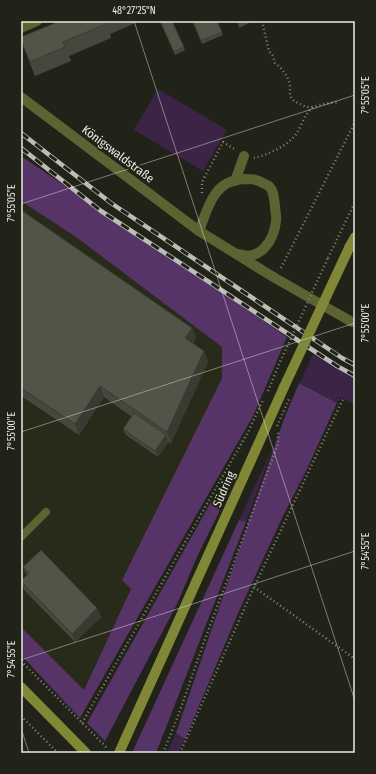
<svg xmlns="http://www.w3.org/2000/svg" width="376" height="774" viewBox="0 0 376 774" font-family="'Fira Sans Condensed',sans-serif">
<style>
.built{fill:#292b1a}
.green{fill:#3b2446}
.forest{fill:#573467}
.lines{fill:none;stroke-linecap:round;stroke-linejoin:round}
.path{stroke:#85867d;stroke-width:2.5;stroke-dasharray:1 3;stroke-linecap:butt}
.lane{stroke:#5d6233;stroke-width:8}
.street{stroke:#5d6233;stroke-width:10}
.secondary{stroke:#808737;stroke-width:10}
.rail-casing{stroke:#bcbdb6;stroke-width:4.5}
.rail{stroke:#212318;stroke-width:3;stroke-dasharray:9;stroke-linecap:butt}
.path-bridge{stroke:#85867d;stroke-width:2.5;stroke-dasharray:1 3;stroke-linecap:butt}
.secondary-bridge{stroke:#808737;stroke-width:10}
.wall{fill:#47483d}
.shaded-wall{fill:#393b32}
.building{fill:#525447;stroke:#393b32}
.ticks{fill:none;stroke:#eaebe4;stroke-width:1;stroke-opacity:0.45}
.labels{text-anchor:middle;stroke-width:4;stroke-linejoin:round;paint-order:stroke}
.street-label{font-size:12px;fill:#eaebe4;stroke:#212318}
.neatline{fill:none;stroke:#eaebe4;stroke-width:1.5}
.ticks-label{font-size:10px;text-anchor:middle;fill:#eaebe4}
</style>
<rect width="100%" height="100%" fill="#212318"/>
<polygon class="built" points="21,201 76,237 222,347 222,378 122,580 131,588 84,690 21,627"/>
<g class="green">
<polygon points="158,89 227,130 203,171 134,130"/>
<polygon points="313,354 355,378 355,405 341,397 337,403 300,383"/>
<polygon points="274,445 246,522 239,520"/>
<polygon points="176,733 185,739 178,753 167,753"/>
</g>
<g class="forest">
<polygon points="21,156 287,337 253,416 80,718 21,655 21,627 84,690 131,589 122,580 222,378 222,347 76,237 21,201"/>
<polygon points="299,383 337,403 306,471 283,516 239,611 185,739 176,733 284,419"/>
<polygon points="211,502 221,508 197,557 177,604 105,741 87,723"/>
<polygon points="239,520 246,522 156,753 132,753"/>
</g>
<g class="lines">
<g class="path">
<polyline points="262,21 269,51 273,56 275,63 280,67 287,76 290,84 290,96 294,101 306,107 313,107"/>
<path d="M254,158C268,155 289,145 297,133C302,125 305,112 314,107C320,104 331,103 338,102"/>
<polyline points="202,193 202,182 223,142 236,150"/>
<polyline points="328,258 355,202"/>
<polyline points="281,268 355,122"/>
<polyline points="254,587 355,659"/>
<polyline points="21,661 108,749"/>
<polyline points="21,716 58,753"/>
<polyline points="82,723 248,432 263,400"/>
<polyline points="163,753 178,716 204,642 278,444 278,430"/>
<polyline points="180,753 254,587 343,399"/>
</g>
<polyline class="lane" points="21,537 46,512"/>
<g class="street">
<polyline points="21,28 37,21"/>
<polyline points="21,97 98,155 199,231 275,278 352,322"/>
<polyline points="235,181 244,156"/>
<path d="M199,231C208,208 213,181 243,179C252,179 256,179 263,183C265,184 267,185 269,186C274,191 274,199 275,206C275,211 277,217 276,221C274,240 260,262 239,254"/>
</g>
<g class="secondary">
<polyline points="349,248 355,237"/>
<polyline points="21,687 86,753"/>
<polyline points="119,753 284,387"/>
</g>
<defs>
<g id="rail">
<polyline points="21,133 111,203 342,358 355,365"/>
<polyline points="21,148 101,211 337,366 355,376"/>
</g>
</defs>
<use href="#rail" class="rail-casing"/>
<use href="#rail" class="rail"/>
<g class="path-bridge">
<polyline points="268,391 280,362 328,258"/>
<polyline points="277,426 290,397"/>
</g>
<polyline class="secondary-bridge" points="284,387 349,248"/>
</g>
<g class="wall">
<polygon points="55,21 140,21 110,34 111,38 69,56 71,61 35,76 21,41 55,23"/>
<polygon points="160,21 172,21 185,50 175,55"/>
<polygon points="192,21 217,21 223,35 202,44"/>
<polygon points="237,21 249,21 249,23 239,28"/>
<polygon points="21,210 192,328 196,339 193,343 204,351 208,362 171,443 168,442 158,457 126,435 123,429 132,417 104,397 79,435 21,396"/>
<polygon points="23,567 97,608 101,617 75,642 24,590 21,581 27,576"/>
</g>
<g class="shaded-wall">
<polygon points="192,328 196,339 189,349 185,338"/>
<polygon points="204,351 208,362 171,443 167,432"/>
<polygon points="100,386 104,397 79,435 75,424"/>
<polygon points="166,435 168,441 158,457 155,451"/>
<polygon points="97,608 101,617 75,642 72,634"/>
</g>
<g class="building">
<polygon points="55,21 105,21 106,24 63,42 65,47 30,62 21,40 21,37 55,23"/>
<polygon points="160,21 172,21 184,47 174,52"/>
<polygon points="193,21 217,21 222,32 201,41"/>
<polygon points="237,21 246,21 238,24"/>
<polygon points="21,210 192,328 185,338 204,351 167,432 100,386 75,424 21,388"/>
<polygon points="134,413 166,435 155,451 123,429"/>
<polygon points="41,550 97,608 72,634 21,581 29,573 23,567"/>
</g>
<path class="ticks" d="M134,21L355,701M21,204L355,95M21,432L355,323M21,660L355,551M21,728L29,753"/>
<g class="labels">
<g class="street-label">
<text transform="translate(118 154) rotate(37)" y="4">Königswaldstraße</text>
<text transform="translate(224 489) rotate(-66)" y="4">Südring</text>
</g>
</g>
<rect width="376" height="774" fill="none" stroke="#212318" stroke-width="44"/>
<rect x="22" y="22" width="332" height="730" class="neatline"/>
<g class="ticks-label">
<text x="134" y="14">48°27'25"N</text>
<text transform="translate(365 95) rotate(-90)" y="4">7°55'05"E</text>
<text transform="translate(11 203) rotate(-90)" y="4">7°55'05"E</text>
<text transform="translate(365 323) rotate(-90)" y="4">7°55'00"E</text>
<text transform="translate(11 431) rotate(-90)" y="4">7°55'00"E</text>
<text transform="translate(365 551) rotate(-90)" y="4">7°54'55"E</text>
<text transform="translate(11 659) rotate(-90)" y="4">7°54'55"E</text>
</g>
</svg>
